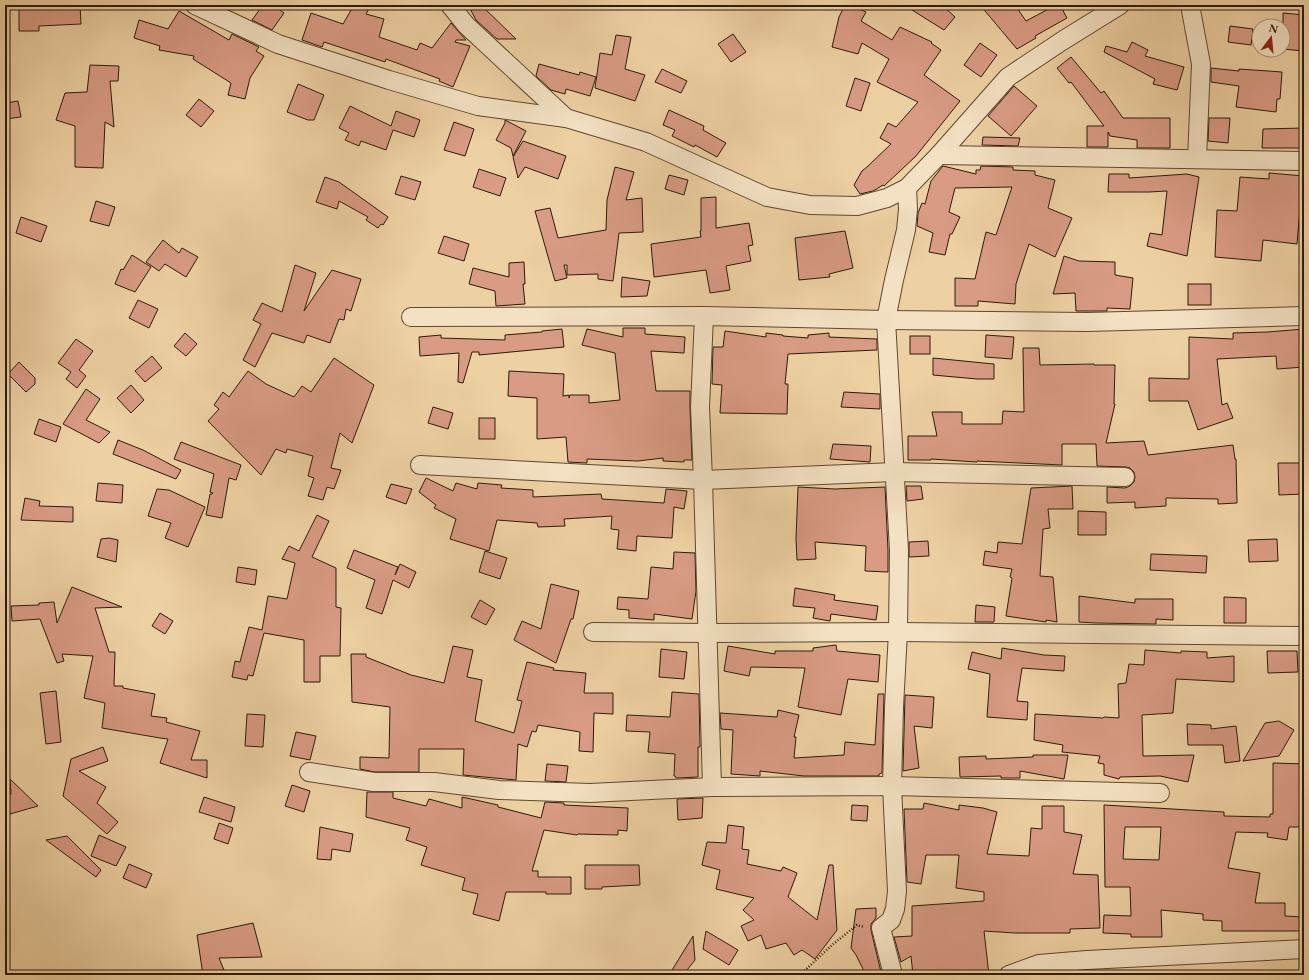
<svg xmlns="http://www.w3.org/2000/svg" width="1309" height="980" viewBox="0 0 1309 980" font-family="'EB Garamond',serif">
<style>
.building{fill:#d99b84;stroke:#2d1a0a;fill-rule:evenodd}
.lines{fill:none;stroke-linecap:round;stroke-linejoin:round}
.street-casing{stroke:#5d4830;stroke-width:20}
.path{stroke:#2d1a0a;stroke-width:2.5;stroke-dasharray:1 2;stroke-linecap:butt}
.street{stroke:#f4e1c3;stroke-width:18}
</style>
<rect width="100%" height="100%" fill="#eed1a3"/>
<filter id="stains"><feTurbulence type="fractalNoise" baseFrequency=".005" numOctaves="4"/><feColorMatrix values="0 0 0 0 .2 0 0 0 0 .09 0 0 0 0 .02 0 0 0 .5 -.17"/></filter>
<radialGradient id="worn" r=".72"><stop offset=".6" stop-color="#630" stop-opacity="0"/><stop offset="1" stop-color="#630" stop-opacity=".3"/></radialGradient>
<g class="building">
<polygon points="57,5 80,5 81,24 39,26 39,31 19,31 19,7 57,7"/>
<polygon points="263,5 273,5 284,13 272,30 252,20"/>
<polygon points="354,5 371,5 366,14 384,19 379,37 417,50 420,43 432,48 451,23 466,40 456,40 455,42 470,46 453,87 439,81 440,79 386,59 385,62 324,42 322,47 302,40 311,13 343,24"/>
<polygon points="468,5 481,5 516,39 497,39 476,20"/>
<polygon points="845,5 851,5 866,12 861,21 892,40 900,27 932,42 931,43 941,50 924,75 960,101 916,156 884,186 883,185 873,191 860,194 854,185 862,171 867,167 891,144 880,138 888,123 896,127 918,102 877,82 889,59 862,43 858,54 832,47 839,17"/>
<polygon points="904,5 942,5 955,17 944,30"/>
<polygon points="980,5 1015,5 1026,21 1056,5 1060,5 1067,18 1035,36 1036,38 1017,49"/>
<polygon points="179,11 229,40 232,34 259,47 256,51 264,56 250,78 245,99 228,95 231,83 193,59 194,56 159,50 160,46 134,38 139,20 168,29"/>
<polygon points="1283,13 1304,15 1303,51 1283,49"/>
<polygon points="1230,26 1253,29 1251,45 1228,42"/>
<polygon points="733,34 746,52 731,62 718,44"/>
<polygon points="616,35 631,37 625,69 645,75 635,101 595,88 600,53 612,55"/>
<polygon points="1132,42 1148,50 1145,56 1184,67 1177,90 1153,84 1155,79 1104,52 1106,46 1127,52"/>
<polygon points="980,43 997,55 981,77 964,65"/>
<polygon points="1071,57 1101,93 1104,91 1123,118 1170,118 1170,148 1137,148 1137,140 1110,136 1108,132 1108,147 1087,147 1087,126 1104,126 1071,82 1069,83 1057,68"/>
<polygon points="539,64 579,75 580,72 596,77 590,96 566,89 565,94 551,90 536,76"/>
<polygon points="90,65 119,66 118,81 110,81 114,127 105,122 103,168 75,167 75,126 56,120 65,93 87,92"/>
<polygon points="1211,68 1239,71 1239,69 1282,72 1280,99 1277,99 1276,112 1236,107 1239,86 1211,82"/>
<polygon points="662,69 687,81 681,93 655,82"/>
<polygon points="855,78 870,83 861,111 846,106"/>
<polygon points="298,84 324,95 314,120 308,120 287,112"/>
<polygon points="1014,86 1037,106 1011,136 988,116"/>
<polygon points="199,99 214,111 201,127 186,115"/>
<polygon points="18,101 21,117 5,119 5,103"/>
<polygon points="350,106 391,126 396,111 420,120 414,137 393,130 386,150 361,141 359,146 345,140 349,133 339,128"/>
<polygon points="669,110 704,126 703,130 726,143 717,157 695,145 694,147 672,136 675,130 663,125"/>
<polygon points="1209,118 1230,118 1228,143 1208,141"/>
<polygon points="505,120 526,131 513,156 511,148 496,140 505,123"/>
<polygon points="454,122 474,129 465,156 444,150"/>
<polygon points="1304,128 1304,148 1262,148 1263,129"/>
<polygon points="983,137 1020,138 1018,146 982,145"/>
<polygon points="523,141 566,156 558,179 525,167 518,178 513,157"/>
<polygon points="943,166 976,174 976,170 980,170 981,166 1013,167 1013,170 1035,171 1035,175 1055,180 1048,208 1072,218 1055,257 1029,244 1016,284 1015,304 978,301 978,306 955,306 955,278 975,279 986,232 996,235 1012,187 955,188 949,212 960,217 952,234 950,234 945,255 929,252 933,233 917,226 918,213 922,203 925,204 931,181"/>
<polygon points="615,167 634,172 626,200 642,198 643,232 619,233 613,281 598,279 598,274 567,275 567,265 564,265 567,278 555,281 535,211 550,208 558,238 606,230 607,200"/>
<polygon points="479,169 506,178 500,196 473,187"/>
<polygon points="1269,173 1304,176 1304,210 1300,209 1297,244 1263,240 1261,261 1215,257 1217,210 1237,211 1240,177 1269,179"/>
<polygon points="1109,174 1129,174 1129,178 1187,174 1199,177 1187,256 1147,246 1150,233 1162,235 1167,191 1149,192 1108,192"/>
<polygon points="669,175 688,180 684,195 665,189"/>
<polygon points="401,176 421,182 415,200 395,194"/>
<polygon points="325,177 339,182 388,217 383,225 381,224 378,228 366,220 368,217 339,201 337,209 316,202"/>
<polygon points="716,197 716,228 749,223 753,245 748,246 751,261 726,266 730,290 710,293 706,270 654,277 651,244 701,237 700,231 701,231 701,198"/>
<polygon points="96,201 115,207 109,226 90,221"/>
<polygon points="21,217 47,226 41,242 16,233"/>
<polygon points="845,231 853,268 829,274 830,277 799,280 795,238"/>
<polygon points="444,236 469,244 464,261 438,253"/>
<polygon points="163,240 179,253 182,248 198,257 186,277 165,264 159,271 146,262"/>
<polygon points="132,255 151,267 135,292 115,284 121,269 123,270"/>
<polygon points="1064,256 1079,261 1115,262 1115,275 1133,278 1130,309 1107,308 1107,311 1076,311 1075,293 1053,294"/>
<polygon points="524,262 525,284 523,284 525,304 496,306 495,291 469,284 473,268 509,277 509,263"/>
<polygon points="295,265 316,273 304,311 332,270 361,279 351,311 346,309 344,320 339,319 330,343 307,335 304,343 272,333 255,367 243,360 261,324 253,320 262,303 282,312"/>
<polygon points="622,277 650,281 647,296 621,297"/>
<rect x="1188" y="284" width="23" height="21"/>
<polygon points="138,300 158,309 149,328 129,318"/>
<polygon points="623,328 645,328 645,334 685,337 684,353 651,351 656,391 690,391 690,407 692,460 684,460 684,462 663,461 663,458 638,461 587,459 587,463 568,462 566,437 537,439 537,398 508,396 509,371 564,374 563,396 569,395 569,398 570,395 589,395 589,403 620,400 615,353 582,345 587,329 623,337"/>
<polygon points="562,329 564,347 479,355 479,352 472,352 463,383 458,382 459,353 420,356 419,337 441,335 441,338 505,340 505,335 542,332 542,331"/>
<polygon points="1304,329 1304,367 1277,369 1276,356 1217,359 1222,405 1227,403 1233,418 1198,430 1188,401 1149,401 1149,378 1189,379 1189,337 1233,339 1233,333 1268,332"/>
<polygon points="725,331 766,337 766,333 783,335 783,336 808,338 808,335 829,333 829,337 877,339 877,350 788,354 785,384 788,384 787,414 720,413 722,385 712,384 713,347 723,347"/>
<polygon points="185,333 197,344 186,356 174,346"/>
<polygon points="986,335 1014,337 1012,359 985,357"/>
<rect x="910" y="336" width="20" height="18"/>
<polygon points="76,339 93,351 79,370 86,376 77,388 66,379 71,372 58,363"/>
<polygon points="1023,348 1039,348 1040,365 1094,364 1094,365 1115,365 1114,404 1115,404 1106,443 1144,441 1148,455 1233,445 1235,459 1236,459 1237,503 1218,504 1218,499 1166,498 1166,506 1135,508 1135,502 1107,503 1107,487 1125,488 1130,486 1134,482 1135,477 1134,472 1130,468 1126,467 1097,466 1096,444 1062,444 1062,465 977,461 977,462 931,459 931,460 908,460 908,436 937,436 932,412 962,412 962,424 1002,424 1003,411 1024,412"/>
<polygon points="152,356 162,368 145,382 135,371"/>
<polygon points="334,358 374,385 352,443 340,433 331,468 341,470 334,489 327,487 323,500 308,496 314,478 308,476 313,456 287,449 286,453 276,449 261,475 208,421 219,409 214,405 223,392 229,397 248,371 266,384 294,397 302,386 311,392"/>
<polygon points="933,358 994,364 994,379 977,379 933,375"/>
<polygon points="19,362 35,378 35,384 26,392 8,374"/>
<polygon points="131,385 144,400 131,413 117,398"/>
<polygon points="86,389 100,399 86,420 110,432 99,443 63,424"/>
<polygon points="844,392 880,394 880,409 841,407"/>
<polygon points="433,407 453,413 448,429 428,423"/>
<rect x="479" y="418" width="16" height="21"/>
<polygon points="39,419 61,427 56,442 34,434"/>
<polygon points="118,440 143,450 181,470 176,479 113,454"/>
<polygon points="181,442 241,465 236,480 229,478 222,518 206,515 210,494 212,494 213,493 210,492 214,474 174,459"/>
<polygon points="833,444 871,446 870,462 830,459"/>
<polygon points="1278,463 1304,463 1304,494 1279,495"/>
<polygon points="426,478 453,491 456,483 477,489 478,483 502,485 501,488 533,490 533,497 601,494 602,499 664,503 666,489 687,491 684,509 674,507 672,538 637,536 636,551 617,549 619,530 611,529 612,516 564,519 565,526 538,527 537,523 497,520 489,551 450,539 456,519 434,508 436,505 419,492"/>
<polygon points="98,483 123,485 122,503 96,501"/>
<polygon points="391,484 412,489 406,504 386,497"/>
<polygon points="906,486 921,486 923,499 907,501"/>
<polygon points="1072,486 1073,509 1048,509 1050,528 1043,529 1040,576 1053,577 1057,622 1046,620 1046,622 1006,616 1012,578 1010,577 1012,569 983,565 985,551 997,553 998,542 1022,544 1031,488"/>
<polygon points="798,487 835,489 885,487 888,550 888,572 865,571 866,546 815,542 816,559 797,560 796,539"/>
<polygon points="157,489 169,490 205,507 188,547 165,538 171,523 148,516"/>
<polygon points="25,498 40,501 39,506 73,507 73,522 21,520"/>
<polygon points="1078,511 1106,512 1106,535 1078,535"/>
<polygon points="317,515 329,521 312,557 336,568 336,607 341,608 340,656 320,656 320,682 304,682 304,640 264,633 253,676 248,675 247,680 232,677 235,661 240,662 249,627 262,630 268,596 287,599 295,563 282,559 289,546 299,551"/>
<polygon points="109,538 118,540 116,562 97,557 101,539"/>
<polygon points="1277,539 1278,561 1249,562 1248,540"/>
<polygon points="928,541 929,556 909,557 909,542"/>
<polygon points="354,550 398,567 395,575 400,564 416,572 409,588 393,580 382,614 366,608 375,580 347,568"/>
<polygon points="485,551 507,558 500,579 479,572"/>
<polygon points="674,552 695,553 696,591 692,619 654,614 654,620 629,618 629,610 617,609 618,597 648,599 651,567 673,569"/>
<polygon points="1151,554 1207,556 1206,573 1150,570"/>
<polygon points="238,567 257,570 255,585 236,582"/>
<polygon points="551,584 579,591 573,619 571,619 556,663 514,640 522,621 541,629"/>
<polygon points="72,587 122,607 95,608 109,652 115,652 114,686 123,686 123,688 155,694 151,716 167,718 166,722 200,731 191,760 207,760 207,778 160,763 168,739 160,738 102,728 105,703 84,698 93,656 62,654 64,661 57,663 40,619 12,621 11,606 39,605 39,603 54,602 57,623"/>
<polygon points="795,588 835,595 834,600 878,606 876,620 831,614 830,621 813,618 815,608 793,606"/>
<polygon points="1079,596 1135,603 1135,599 1173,599 1173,620 1156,619 1156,624 1096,623 1079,622"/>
<polygon points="1224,597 1246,598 1246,623 1224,623"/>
<polygon points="480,600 495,609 486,625 471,617"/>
<polygon points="976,605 995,607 994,622 975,622"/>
<polygon points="160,613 173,621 165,634 152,626"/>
<polygon points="836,645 837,651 880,655 878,682 848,679 841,715 798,707 805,668 751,667 749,676 724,671 728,646 775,654 775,651 813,651 813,648"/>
<polygon points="453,646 473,650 467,677 482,680 475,721 514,733 522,701 517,700 527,662 554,668 553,670 586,673 584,693 613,693 613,714 594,713 593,752 579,751 580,732 538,725 536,732 532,731 527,747 518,744 516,780 463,775 464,749 419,749 419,772 375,772 360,769 360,757 389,758 390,707 352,702 351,654 366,654 366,657 411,675 444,683"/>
<polygon points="1002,648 1044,655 1065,656 1064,671 1022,668 1017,701 1028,702 1027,720 987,717 990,674 968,669 972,652 1001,659"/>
<polygon points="661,649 687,652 684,679 659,677"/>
<polygon points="1145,650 1181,653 1181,651 1207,652 1207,658 1234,656 1234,682 1176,679 1173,713 1142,715 1143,756 1194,755 1188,782 1160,776 1120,777 1119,779 1104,775 1104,764 1098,763 1100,756 1062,752 1063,745 1034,740 1035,714 1103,718 1104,717 1119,718 1118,684 1126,683 1129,664 1144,665"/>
<polygon points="1267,651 1297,651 1298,672 1268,673"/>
<polygon points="56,691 61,742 46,744 40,693"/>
<polygon points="672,692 699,694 700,747 698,747 698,777 676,778 675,776 674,776 675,754 648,752 650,732 626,731 627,715 670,717"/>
<polygon points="878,694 884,694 882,773 879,774 879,776 804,776 760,771 760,776 731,774 733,730 721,729 720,713 777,717 778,710 799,715 794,737 796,737 794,758 844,755 845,742 875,745"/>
<polygon points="905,695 934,697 932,728 914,726 919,768 903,771"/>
<polygon points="247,714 265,715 263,747 245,746"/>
<polygon points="1279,721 1294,730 1279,756 1243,761 1265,723"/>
<polygon points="1187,724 1211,725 1211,729 1236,726 1240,761 1225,763 1223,745 1188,745"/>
<polygon points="296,732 316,736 310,760 290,756"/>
<polygon points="103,747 108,761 79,771 106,787 97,803 118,822 107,834 63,796 71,759"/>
<polygon points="1033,755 1068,755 1064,779 1020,771 1020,778 1001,778 1001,776 960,777 959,757 986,756 986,759 1033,757"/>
<path d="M1273,763L1304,764V827H1289L1287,840L1267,837L1268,833L1236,832L1228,868L1260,873L1255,903H1285V916L1304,917V931H1222V921L1203,920V914L1161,910L1162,937H1131V934L1103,933L1104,915L1131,916L1130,887H1105L1104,805L1224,812V816L1270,817V814H1273ZM1125,827H1161L1159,860L1123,859Z"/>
<polygon points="547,764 568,766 566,782 545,781"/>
<polygon points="10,779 38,806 10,814 5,795 11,794"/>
<polygon points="292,785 310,791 304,812 285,806"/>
<polygon points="367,792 393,792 393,798 426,806 429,799 462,808 462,797 498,805 498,807 541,818 545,802 564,803 564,805 628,808 627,831 618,830 618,835 578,834 577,835 544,830 532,871 538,871 538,877 571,877 571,894 546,894 546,892 506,892 499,921 473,914 478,894 462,890 465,878 421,865 427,847 406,840 410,828 366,817"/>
<polygon points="204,797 235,807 231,822 199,812"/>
<polygon points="703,798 702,818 678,820 677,799"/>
<polygon points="924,803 959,810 959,805 983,808 997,812 987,854 1029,856 1031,828 1042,829 1042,806 1064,806 1064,832 1082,835 1073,874 1098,875 1100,928 1070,929 1070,933 1015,933 984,931 989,975 913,975 911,956 901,962 894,937 912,936 912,906 984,901 984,892 956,888 959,855 926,855 921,884 907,882 904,809 923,809"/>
<polygon points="852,805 868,806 867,821 851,820"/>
<polygon points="219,823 233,828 228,844 214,839"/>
<polygon points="728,825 744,827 742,849 749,850 747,864 781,871 783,867 797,873 788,897 817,920 829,865 833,865 837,930 815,959 802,950 794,955 786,943 766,949 761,935 748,941 741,926 754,920 743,910 754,898 716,889 720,870 702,865 707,842 726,843"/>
<polygon points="320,827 353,834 350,852 332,849 331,860 317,859"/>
<polygon points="99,835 126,847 116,866 91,856"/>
<polygon points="67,836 101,870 96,877 46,840"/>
<polygon points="129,864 152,874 146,888 123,878"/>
<polygon points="585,865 639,865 640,885 602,887 602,889 585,889"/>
<polygon points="876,908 876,918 871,924 871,930 881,972 875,975 866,975 856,955 851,948 856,909"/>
<polygon points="253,923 262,957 219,958 226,975 203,975 197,935"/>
<polygon points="706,931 738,950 729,965 703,949"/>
<polygon points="693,936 695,960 683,975 669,975"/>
</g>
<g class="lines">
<defs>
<g id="street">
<polyline points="195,5 278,44 389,80 478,106 566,118 646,142 767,197 810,205 857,206 887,198 907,188 939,155 1008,77 1062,41 1120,5"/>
<polyline points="450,5 466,25 566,118"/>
<polyline points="1190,5 1201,64 1197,159"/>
<polyline points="939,155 1304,161"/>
<polyline points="704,316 700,407 703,480 712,787"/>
<polyline points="411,317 704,316 886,320 1087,322 1304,316"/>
<polyline points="420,465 703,480 894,472 1125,477"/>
<polyline points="593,632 708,633 898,632 1304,636"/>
<polyline points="309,772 374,782 434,782 499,790 590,793 712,787 892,786 1160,793"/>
<polyline points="893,975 881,928 891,920 895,909 897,891 892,786 894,707 898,632 899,550 886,320 894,280 906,230 908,209 907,188"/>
<polyline points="1009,975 1039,964 1087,960 1304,949"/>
</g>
</defs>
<use href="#street" class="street-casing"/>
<polyline class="path" points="800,975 832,945 857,925 864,927"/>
<use href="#street" class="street"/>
</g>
<rect width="1309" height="980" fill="none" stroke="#eed1a3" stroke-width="20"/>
<rect x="6" y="6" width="1297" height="968" fill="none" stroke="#2d1a0a" stroke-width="2"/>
<rect x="10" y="10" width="1289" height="960" fill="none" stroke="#2d1a0a"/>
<g transform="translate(1271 38) rotate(16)"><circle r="19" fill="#f4e1c3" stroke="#a49179"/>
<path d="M0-3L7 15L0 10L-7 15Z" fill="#8f2418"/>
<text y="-6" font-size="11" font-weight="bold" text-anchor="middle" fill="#2d1a0a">N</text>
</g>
<rect width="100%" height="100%" filter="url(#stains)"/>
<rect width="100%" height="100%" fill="url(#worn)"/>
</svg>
